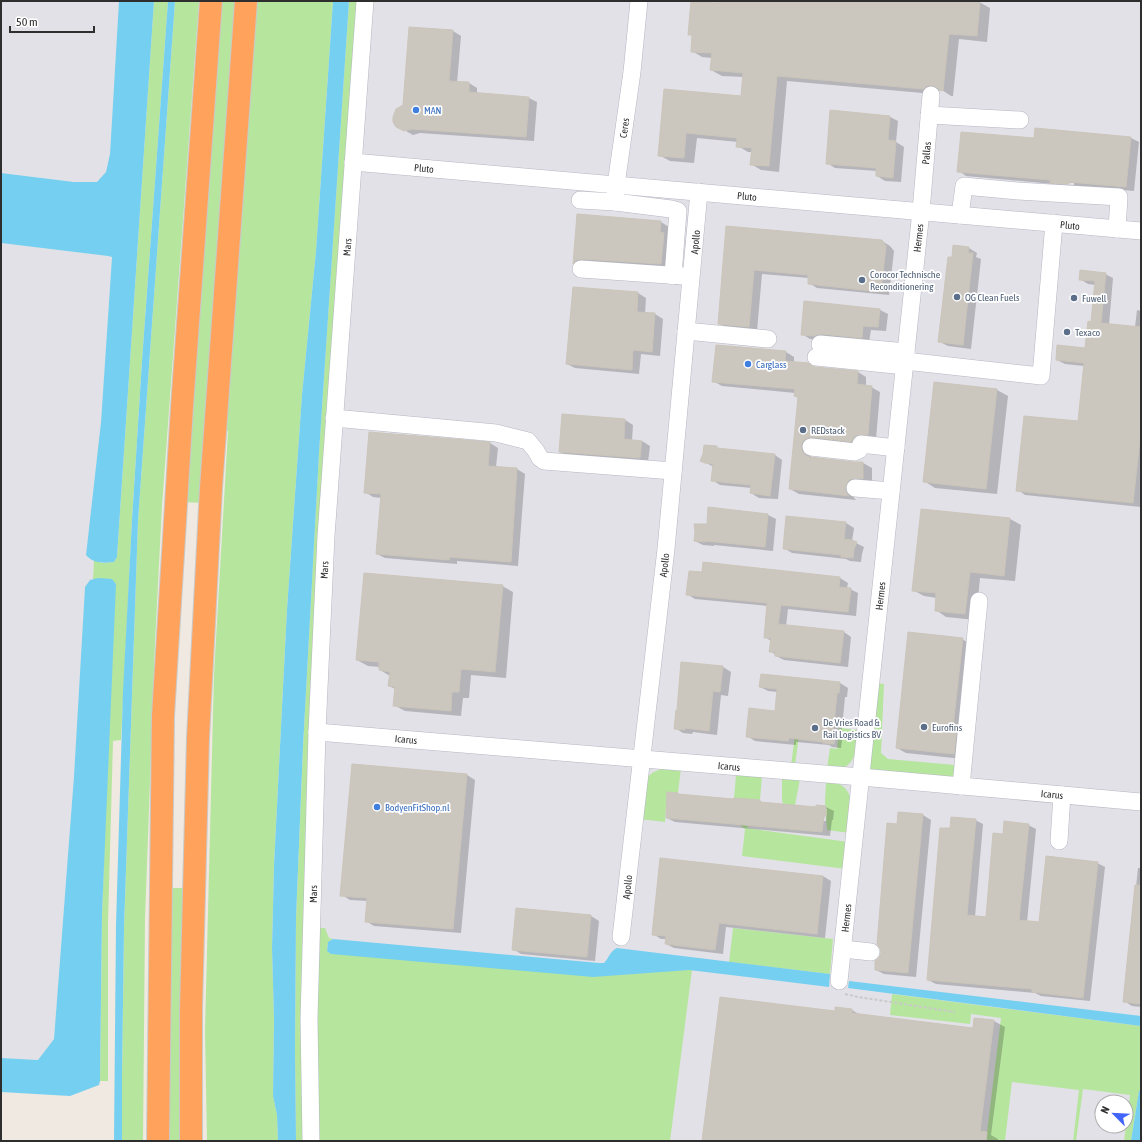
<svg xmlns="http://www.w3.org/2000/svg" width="1142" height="1142" viewBox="0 0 1142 1142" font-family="'Asap Condensed',sans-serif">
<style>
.industrial{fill:#e3e1e8;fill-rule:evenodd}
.green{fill:#b6e59e}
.water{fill:#75cff0}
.shadow{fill:#0003;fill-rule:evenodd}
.building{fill:#cbc7bf;stroke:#cbc5ba}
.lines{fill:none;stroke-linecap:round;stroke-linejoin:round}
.minor-casing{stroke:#b4b7c1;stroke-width:18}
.highway-casing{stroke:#c9c9c9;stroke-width:24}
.path{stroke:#c9c9c9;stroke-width:2;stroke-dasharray:3 2;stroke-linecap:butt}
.minor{stroke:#fff;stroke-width:17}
.highway{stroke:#ffa35c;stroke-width:22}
.shop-dot{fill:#3f7fe0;stroke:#fff;stroke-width:1.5}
.service-dot{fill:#5c6f8a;stroke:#fff;stroke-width:1.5}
.labels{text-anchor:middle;stroke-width:3.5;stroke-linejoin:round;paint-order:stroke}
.shop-label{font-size:10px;fill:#366cbe;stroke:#fff;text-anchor:start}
.street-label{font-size:10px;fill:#2e2e2e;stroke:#fff}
.service-label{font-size:10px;fill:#4e5e75;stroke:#fff;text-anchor:start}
</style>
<rect width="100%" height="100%" fill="#efe9e1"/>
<g class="industrial">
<polygon points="1,1 119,1 110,154 106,172 98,182 74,182 1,173"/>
<path d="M342,1H1141V1141H292L321,289ZM1102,1102H1126V1126H1102Z"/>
<polygon points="1,243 108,256 112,257 101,422 86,555 89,559 94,560 93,579 90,581 85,587 74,776 54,1039 38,1060 1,1058"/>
</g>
<g class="green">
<polygon points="154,1 168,1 142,361 132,520 121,740 113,741 108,923 108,1081 100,1081 102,914 107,773 93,579 94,560 102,563 114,562 117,557"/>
<polygon points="175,1 199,1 162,506 155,643 145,919 143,1141 122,1141 122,1076 124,928 138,521"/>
<polygon points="218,1 236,1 201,503 184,502"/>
<polygon points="256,1 333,1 316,251 302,395 287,609 274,865 272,948 274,1020 273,1096 277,1115 278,1141 207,1141 205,1031 214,674 228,431 225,429"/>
<polygon points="349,1 359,1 305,1141 296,1141 295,1053 296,918 303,747 319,453"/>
<polygon points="875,683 884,684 881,753 888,759 966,766 964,779 869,771"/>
<polygon points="798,710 834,713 835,718 802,714 795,765 791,766"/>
<path d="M839,728L858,730C857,743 858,761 843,768C839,769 831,768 827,768L830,748L837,749Z"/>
<path d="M666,768H681L678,793L667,792L665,822L639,819C641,796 637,773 666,768Z"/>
<polygon points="738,773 762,776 760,800 752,799 749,826 746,828 849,842 846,869 742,856 745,829 740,825 742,799 734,798 736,775"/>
<polygon points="782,778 800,779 795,805 792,805 790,829 781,829 783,804 782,800"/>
<path d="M826,782C830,783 835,782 839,784C857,792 851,818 850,833L827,830L825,802Z"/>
<polygon points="167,888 186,888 184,1141 164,1141"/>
<polygon points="319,928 325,928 329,938 333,939 328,942 327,951 692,970 670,1141 317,1141 316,1088"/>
<polygon points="733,928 833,939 830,974 729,962"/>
<polygon points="892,994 1141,1026 1141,1090 1139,1091 1131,1141 1124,1141 1130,1095 1083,1089 1076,1141 1073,1141 1079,1090 1012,1082 1005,1141 986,1141 1001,1018 971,1014 970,1024 890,1015"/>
</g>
<g class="water">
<path d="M119,1H154L117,557L114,562C104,563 93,564 86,555L101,422L112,257L108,256L1,243V173L74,182H97L106,172L110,154Z"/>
<polygon points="168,1 175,1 138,521 124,928 122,1076 122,1141 114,1141 116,925 123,691 132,520 142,361"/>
<polygon points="333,1 349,1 319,453 303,747 296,918 295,1053 296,1141 278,1141 277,1115 273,1096 274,1020 272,948 274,865 287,609 302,395 316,251"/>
<polygon points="98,578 112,579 116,584 102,914 100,1081 99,1085 70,1096 1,1092 1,1058 38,1060 54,1039 74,776 85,587 90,580"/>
<path d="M333,939L599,963H604C609,958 610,951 617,948L830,974L829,987L689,970L593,977L331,954L327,951L328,942Z"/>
<polygon points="849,981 1141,1016 1141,1026 848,988"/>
<polygon points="1141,1090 1141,1141 1131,1141 1139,1091"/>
</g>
<g class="shadow">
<polygon points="718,1 969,1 979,2 990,8 987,42 959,39 953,96 951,96 942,90 938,91 934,94 787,81 779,172 761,170 751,164 752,152 748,152 738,146 738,142 697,138 694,163 670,161 659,155 665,90 742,97 744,77 722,76 711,70 712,58 702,57 692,51 693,36 689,34 717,4"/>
<polygon points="453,31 461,36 457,83 469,83 477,88 477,94 529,98 537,102 534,141 420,133 413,135 397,126 404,105"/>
<polygon points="831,111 890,117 898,121 896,142 904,147 901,182 885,181 877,176 877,171 835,168 827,163"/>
<path d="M1131,138L1139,142L1134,191L1077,186V188L1059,187L1053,184L966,176L959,171L1035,139ZM1053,182L1074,183V185L1055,184Z"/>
<polygon points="578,215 661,222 669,227 670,269 582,268 574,263"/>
<polygon points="727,227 882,241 890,246 894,251 889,295 817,288 809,283 809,278 762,274 757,331 727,328 719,323"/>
<polygon points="969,248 977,253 976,257 981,259 971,349 948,346 940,342 953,258"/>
<polygon points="1105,274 1113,278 1109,325 1135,327 1137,310 1141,311 1141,507 1025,495 1018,490 1079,422 1084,366 1065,364 1057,360 1086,350 1092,323 1096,285 1088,284 1080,279"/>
<polygon points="573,288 638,293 646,298 645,314 655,314 663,319 660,356 641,354 639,374 575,368 567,364"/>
<polygon points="880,310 888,314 886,331 871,330 869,342 810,339 802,334"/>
<polygon points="786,352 794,357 794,363 815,368 858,372 866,377 866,386 871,387 880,392 876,439 810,451 811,457 854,463 863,463 872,468 872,483 854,493 854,498 856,500 799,494 790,489 799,398 795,396 795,393 722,386 713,381"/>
<polygon points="935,383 997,390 1008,396 997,494 935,488 924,481"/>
<polygon points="563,415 625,420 633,425 632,441 642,441 650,446 648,462 568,456 560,452"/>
<polygon points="490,443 498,448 496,467 517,469 525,474 518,566 457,561 457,564 385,558 377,554 382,498 373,497 365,492"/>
<polygon points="716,447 720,449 775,455 782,460 778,499 759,498 751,493 752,488 720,485 712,480 714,467 702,461"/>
<polygon points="709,508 768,515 776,519 773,551 714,545 714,546 703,545 695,541 696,532 708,526"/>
<polygon points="1010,519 1021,525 1015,581 980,578 976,620 946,617 936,610 937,598 924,596 913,590"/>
<polygon points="846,523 854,528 852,541 864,547 862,554 861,562 850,561 846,559 792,553 784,548"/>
<polygon points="703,564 840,578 848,583 847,588 850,589 858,593 856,616 788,609 786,626 844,632 851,637 848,667 784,660 776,656 776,655 770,651 771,641 765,637 768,606 695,599 687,594 702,573"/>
<polygon points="502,586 513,592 506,678 471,675 469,698 463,698 461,716 405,711 394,705 395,689 389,686 390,676 380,670 380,667 368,666 357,660"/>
<polygon points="962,639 972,645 963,759 906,753 897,748"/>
<polygon points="723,667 731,672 728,696 721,695 717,735 693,732 692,734 683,733 675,728"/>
<polygon points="762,675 840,683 848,688 847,697 845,697 841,739 842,740 841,748 832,747 829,745 796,742 796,745 755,741 747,736 776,712 778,692 768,691 760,687"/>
<polygon points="353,765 467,775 475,780 461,933 374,926 366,921 368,901 350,900 342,895"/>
<path d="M760,801L763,803L817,808V806L826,807L834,811L833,820H832L830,836L675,822L667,818ZM825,809H827L826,821H824Z"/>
<polygon points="923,815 931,820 916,977 884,974 876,970 882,953 898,826"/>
<polygon points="975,820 983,824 975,917 987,918 1004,835 1028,825 1036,829 1027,922 1040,923 1097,863 1105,867 1090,1001 1041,996 1035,993 936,984 928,980 951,829"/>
<polygon points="1138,868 1141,868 1141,1007 1132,1006 1124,1001"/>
<polygon points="823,876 831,881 825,938 726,927 723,954 674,948 666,944 666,939 661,939 653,934"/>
<polygon points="517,909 591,916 599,921 595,961 521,954 513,949"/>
<polygon points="836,1008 852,1010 862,1016 974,1030 975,1019 994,1021 1005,1027 991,1135 998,1139 997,1141 703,1141 836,1012"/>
</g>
<g class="building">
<polygon points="691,1 716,3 717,1 980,1 977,36 949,34 943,91 940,90 936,87 931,85 927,86 923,89 777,76 769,166 750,165 752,148 736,147 737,138 686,133 684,158 658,156 664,89 741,96 743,73 710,70 712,53 691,52 692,35 688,35"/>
<polygon points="409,27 453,30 449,81 469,82 469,92 529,97 526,137 412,129 404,131 396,127 393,122 393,117 396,109 403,105"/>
<polygon points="830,110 890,116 888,140 896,141 893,178 876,176 876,168 826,164"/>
<polygon points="1035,128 1131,137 1126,187 1069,182 1069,184 1050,183 1050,180 957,172 961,132 1034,138"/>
<polygon points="577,214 661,221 660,232 664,233 661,264 582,259 576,260 573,264"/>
<polygon points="726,226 882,240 886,246 881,292 808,284 808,275 754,270 749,327 718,324"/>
<polygon points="953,245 969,247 968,253 973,253 963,345 938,342 948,257 952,257"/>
<polygon points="1080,270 1106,273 1101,323 1141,327 1141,430 1133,503 1016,491 1024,416 1078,421 1084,363 1056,360 1057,345 1085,348 1088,321 1091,322 1095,281 1079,280"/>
<polygon points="573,287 638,292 637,312 655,313 652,352 633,350 632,370 566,364"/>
<polygon points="804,301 880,309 878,327 863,326 862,338 821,334 814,336 801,335"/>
<polygon points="716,345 786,351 785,361 809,363 815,367 858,371 857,384 872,386 868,435 857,435 854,437 851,442 812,437 807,438 803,441 801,445 802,451 805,455 809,457 854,462 863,462 863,479 850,479 847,483 845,488 846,492 849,496 789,489 798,397 794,396 795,389 712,382"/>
<polygon points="934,382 997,389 986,489 923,482"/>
<polygon points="562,414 625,419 624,439 642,441 640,458 559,452"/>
<polygon points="369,432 490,442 488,466 517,468 511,562 450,557 449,560 376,554 381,494 364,493"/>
<polygon points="704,445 717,446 717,448 775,454 770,496 750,493 751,485 711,481 713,464 705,463 700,461 703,454"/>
<polygon points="708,507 768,514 765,547 706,541 706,542 694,541 695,532 694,524 707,524"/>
<polygon points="921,509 1010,518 1004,576 970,572 965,614 935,611 936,593 912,591"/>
<polygon points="786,516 846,522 844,539 852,540 857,542 854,549 853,558 841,557 841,555 783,549"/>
<polygon points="703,562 840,577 839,587 851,588 848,612 781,605 778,624 844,631 840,663 775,656 775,652 769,652 771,638 764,638 767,603 686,595 689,571 702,572"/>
<polygon points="364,573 503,585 495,672 461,669 459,692 452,692 451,711 393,706 395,687 388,686 390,672 379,670 379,662 356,660"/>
<polygon points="908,632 963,638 953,727 957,728 954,754 896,748"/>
<polygon points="681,662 723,666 720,692 713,691 709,731 685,728 685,730 674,729 676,710 677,710"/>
<polygon points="761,674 840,682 839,693 837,693 833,734 835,734 834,744 823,743 823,742 789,738 788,741 746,737 749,708 775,711 777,689 759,687"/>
<polygon points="352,764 467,774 453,929 365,922 367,898 340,896"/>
<polygon points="667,792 678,793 678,794 733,799 734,798 760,800 760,802 816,807 816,805 826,806 826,816 824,816 822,832 666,818"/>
<polygon points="898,812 923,814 908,973 875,970 875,961 879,958 881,953 880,948 877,944 887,823 897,824"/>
<polygon points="951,817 976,819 967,915 986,917 993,833 1003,834 1004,821 1029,824 1019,920 1039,922 1046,856 1098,862 1083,998 1032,992 1032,989 927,980 940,828 950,828"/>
<polygon points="660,858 823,876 817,934 719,923 715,950 665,944 666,936 652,935"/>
<polygon points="1135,885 1141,885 1141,1004 1123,1002"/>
<polygon points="516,908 591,915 587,957 512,950"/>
<polygon points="720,997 835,1011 835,1007 852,1009 852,1013 973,1028 974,1018 994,1020 980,1131 987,1132 986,1141 702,1141"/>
</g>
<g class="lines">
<defs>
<g id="minor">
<polyline points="929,115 1020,120"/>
<polyline points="353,162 1141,231"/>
<polyline points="580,200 615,202 616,185 632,72 639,1"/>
<polyline points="615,202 671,209 678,211 673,276"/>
<polyline points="960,215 964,186 1018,191 1119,197 1117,229"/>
<polyline points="581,269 683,276"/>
<polyline points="686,331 768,339"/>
<polyline points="820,344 906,352"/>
<polyline points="816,357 905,366"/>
<polyline points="905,361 1041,376 1054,223"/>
<polyline points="334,418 496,433 528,441 536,451 540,458 544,461 673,471"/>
<polyline points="811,447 855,452 859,450 861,444 896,448"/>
<polyline points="855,488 891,491"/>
<polyline points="317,732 861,777 1141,802"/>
<polyline points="961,786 979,601"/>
<polyline points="1059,841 1062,795"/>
<polyline points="621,937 666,549 699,192"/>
<polyline points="843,949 871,952"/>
<polyline points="839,981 921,211 931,95"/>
<polyline points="311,1141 309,1019 317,732 326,536 365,1"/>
</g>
<g id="highway">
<polyline points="158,1141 163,716 182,407 211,1"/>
<polyline points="191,1141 191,1009 198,738 211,488 246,1"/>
</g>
</defs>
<use href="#minor" class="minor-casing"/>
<use href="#highway" class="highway-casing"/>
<polyline class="path" points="845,994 858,997 955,1012"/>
<use href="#minor" class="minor"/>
<use href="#highway" class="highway"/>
</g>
<g class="shop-dot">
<circle cx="416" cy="110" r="4"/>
<circle cx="748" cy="364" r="4"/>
<circle cx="377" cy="807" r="4"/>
</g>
<g class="service-dot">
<circle cx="862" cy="280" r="4"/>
<circle cx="957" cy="297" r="4"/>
<circle cx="1074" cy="298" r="4"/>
<circle cx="1067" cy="332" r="4"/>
<circle cx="803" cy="430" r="4"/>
<circle cx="924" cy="727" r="4"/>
<circle cx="815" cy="728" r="4"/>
</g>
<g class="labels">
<g class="shop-label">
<text x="424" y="114">MAN</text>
<text x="756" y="368">Carglass</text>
<text x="385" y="811">BodyenFitShop.nl</text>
</g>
<g class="street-label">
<text transform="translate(624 128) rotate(-82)" y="4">Ceres</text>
<text transform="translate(926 153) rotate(-85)" y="4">Pallas</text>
<text transform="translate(424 168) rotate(5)" y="4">Pluto</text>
<text transform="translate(747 196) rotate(5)" y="4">Pluto</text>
<text transform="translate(1070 225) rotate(5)" y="4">Pluto</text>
<text transform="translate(918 238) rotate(-84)" y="4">Hermes</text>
<text transform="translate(695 242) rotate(-85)" y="4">Apollo</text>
<text transform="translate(347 247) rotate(-86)" y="4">Mars</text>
<text transform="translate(664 565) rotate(-83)" y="4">Apollo</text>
<text transform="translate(324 570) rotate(-87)" y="4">Mars</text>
<text transform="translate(880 596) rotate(-84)" y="4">Hermes</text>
<text transform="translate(406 739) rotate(5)" y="4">Icarus</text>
<text transform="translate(729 766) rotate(5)" y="4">Icarus</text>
<text transform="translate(1052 794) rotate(5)" y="4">Icarus</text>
<text transform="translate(627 887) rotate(-84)" y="4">Apollo</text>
<text transform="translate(313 894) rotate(-89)" y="4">Mars</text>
<text transform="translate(846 918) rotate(-84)" y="4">Hermes</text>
</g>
<g class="service-label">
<text x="870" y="278">Corocor Technische<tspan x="870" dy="12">Reconditionering</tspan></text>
<text x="965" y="301">OG Clean Fuels</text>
<text x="1082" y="302">Fuwell</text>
<text x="1075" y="336">Texaco</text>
<text x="811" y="434">REDstack</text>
<text x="823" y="726">De Vries Road &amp;<tspan x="823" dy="12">Rail Logistics BV</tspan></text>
<text x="932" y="731">Eurofins</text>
</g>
</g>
<rect width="1142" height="1142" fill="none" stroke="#2e2e2e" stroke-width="4"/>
<g transform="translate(1114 1114) rotate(294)"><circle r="19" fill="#ffffff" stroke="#ababab"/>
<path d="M0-3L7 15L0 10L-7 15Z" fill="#4264fb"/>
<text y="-6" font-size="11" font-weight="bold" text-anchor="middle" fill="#2e2e2e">N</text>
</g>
<path d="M10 26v6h84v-6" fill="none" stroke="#2e2e2e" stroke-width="2"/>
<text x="16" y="26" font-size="12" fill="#2e2e2e" stroke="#ffffff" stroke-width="3" paint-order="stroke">50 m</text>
</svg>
